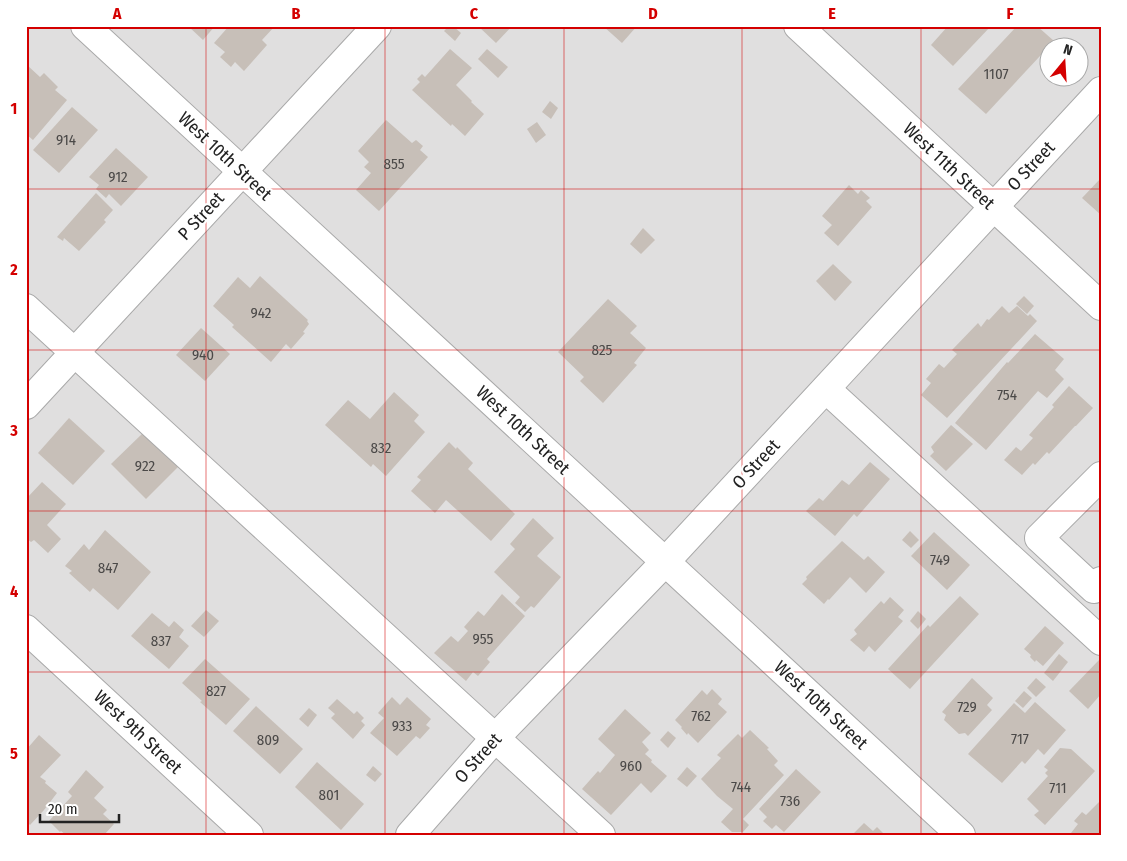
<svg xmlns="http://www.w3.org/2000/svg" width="1127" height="861" viewBox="0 0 1127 861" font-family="'Fira Sans Condensed',sans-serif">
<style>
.residential{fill:#e0dfdf;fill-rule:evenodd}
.building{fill:#c7bfb8}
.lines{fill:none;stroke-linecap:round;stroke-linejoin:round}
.minor-casing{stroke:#a9a9a9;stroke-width:30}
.minor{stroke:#fff;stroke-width:28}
.grid{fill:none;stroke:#d40000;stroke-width:1;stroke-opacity:0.55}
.labels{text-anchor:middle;stroke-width:4.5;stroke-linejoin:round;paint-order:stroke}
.number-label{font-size:15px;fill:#4b4948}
.street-label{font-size:18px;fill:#222;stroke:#fff}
.neatline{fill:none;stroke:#d40000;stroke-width:2}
.grid-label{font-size:16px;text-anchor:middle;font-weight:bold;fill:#d40000}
</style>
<rect width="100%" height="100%" fill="#f2efe9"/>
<path class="residential" d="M26,26H1101V835H26ZM1050,48H1080V78H1050Z"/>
<g class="building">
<polygon points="188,26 215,26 203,40"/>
<polygon points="229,26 275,26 262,40 267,45 244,71 235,62 231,67 220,57 225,52 214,43"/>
<polygon points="449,26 453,26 461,33 455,41 444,31"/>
<polygon points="478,26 512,26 496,43"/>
<polygon points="603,26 637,26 622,43"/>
<polygon points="948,26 991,26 953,66 931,45"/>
<polygon points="1017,26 1037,26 1054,41 986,114 958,89"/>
<polygon points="450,49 472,68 456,85 472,101 471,102 484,114 465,136 452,124 451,126 412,90 420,82 417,79 422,74 425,77"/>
<polygon points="487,49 508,67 498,78 478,59"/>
<polygon points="27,65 40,77 44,73 58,87 55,90 67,100 33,140 26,134 26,66"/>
<polygon points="550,101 558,108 551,119 542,112"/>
<polygon points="72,107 98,130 59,173 33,150"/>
<polygon points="386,120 412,143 416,140 423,146 420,150 428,157 379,211 356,190 371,173 364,167 369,162 358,151"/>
<polygon points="537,122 546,135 536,143 527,129"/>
<polygon points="116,148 148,177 121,206 109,194 106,198 96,189 99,185 89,177"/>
<polygon points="1101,178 1101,215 1082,198"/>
<polygon points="849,185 858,194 861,190 870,198 866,201 872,207 838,246 824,233 832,225 822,216"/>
<polygon points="96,193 113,210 104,220 106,222 79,251 64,238 63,241 57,237"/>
<polygon points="643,228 655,240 641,254 630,244"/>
<polygon points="833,264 852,282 835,301 816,281"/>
<polygon points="260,276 308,320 307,321 309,324 303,332 305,333 291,349 286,344 271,362 232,327 234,325 213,306 238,277 250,288"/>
<polygon points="1024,296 1034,306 1027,314 1016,304"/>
<polygon points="608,299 637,326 630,333 646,348 634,363 637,365 603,403 580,381 584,377 558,352"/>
<polygon points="1002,306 1009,313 1017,306 1028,316 1030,314 1037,321 947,418 921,395 931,383 926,379 939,364 944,368 957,354 952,350 978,323 981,327 987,319 989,320"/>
<polygon points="201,328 230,354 205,381 176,355"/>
<polygon points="1035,334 1064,359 1055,370 1064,379 1047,398 1038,391 986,450 955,423 1007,362 1008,363"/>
<polygon points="1069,386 1093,408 1076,426 1075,426 1049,454 1047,452 1035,465 1033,463 1022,475 1004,460 1016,447 1021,451 1033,438 1029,435 1054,407 1052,405"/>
<polygon points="394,392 419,415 414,421 425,432 386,476 373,464 371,467 325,425 348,400 370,419"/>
<polygon points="69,418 105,451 73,485 38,453"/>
<polygon points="951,425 973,444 946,471 930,456 934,452 931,447"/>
<polygon points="143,433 178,467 146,499 111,464"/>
<polygon points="449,442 456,449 457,447 473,463 468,469 515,514 491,541 446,500 435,513 411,491 421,480 417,477"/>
<polygon points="870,462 890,479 857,517 854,514 835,536 806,511 819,498 823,501 842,480 849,485"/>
<polygon points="42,482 66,504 47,525 61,539 48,553 34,540 31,542 26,538 26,499"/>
<polygon points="533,518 554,538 537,556 561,577 534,608 531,606 525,612 515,603 520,597 494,572 515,549 510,544"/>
<polygon points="105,530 151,572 118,610 93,588 90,592 69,573 72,571 65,566 84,544 89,550"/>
<polygon points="910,531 919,540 911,548 902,540"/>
<polygon points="934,532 970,565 947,590 911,556"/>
<polygon points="842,541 864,560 868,556 885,572 866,593 850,577 829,600 828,599 824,604 802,584 807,579 806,577"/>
<polygon points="502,594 525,616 487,659 490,662 478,676 473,672 466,681 434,653 451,636 458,642 468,631 464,627 478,611 484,616"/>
<polygon points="960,596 979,614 910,689 888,669 928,625 930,627"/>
<polygon points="890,597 904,610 898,617 903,621 875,652 869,646 864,652 850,640 857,634 854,630 881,601 884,604"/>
<polygon points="206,610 219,621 204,637 191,626"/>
<polygon points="918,611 926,619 918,629 910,621"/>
<polygon points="152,613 169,627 174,621 184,630 179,637 189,646 169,669 131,636"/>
<polygon points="1045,626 1064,643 1043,666 1036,660 1035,662 1030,657 1031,655 1024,649"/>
<polygon points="1059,654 1068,662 1053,681 1044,673"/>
<polygon points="1101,658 1101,694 1088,709 1069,691"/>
<polygon points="205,659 250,699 226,725 200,702 202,701 182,683"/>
<polygon points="972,678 993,698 987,705 992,710 968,736 965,733 959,734 944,720 946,715 942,712"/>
<polygon points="1036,678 1046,687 1036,697 1027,688"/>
<polygon points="712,689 722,699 718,704 727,712 698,743 688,733 687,735 681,728 682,727 675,720 702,690 707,695"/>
<polygon points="1024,691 1032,698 1023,708 1015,701"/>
<polygon points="392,697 400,705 407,697 431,719 426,725 430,728 420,739 416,736 397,756 370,733 384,718 378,713"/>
<polygon points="337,699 354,714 357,711 364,718 361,721 365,725 353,739 331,718 335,714 328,708"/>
<polygon points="1035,702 1066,730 1044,755 1038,749 1025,764 1022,761 1002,783 968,754 1014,703 1025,713"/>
<polygon points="256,706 303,749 280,774 233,731"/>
<polygon points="309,708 317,715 308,727 299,719"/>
<polygon points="625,709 651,733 642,742 649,750 645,754 652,760 651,762 667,776 651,793 641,783 611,815 582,789 598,771 600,773 615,755 598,739"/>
<polygon points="750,730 769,748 767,749 778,761 774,765 784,775 743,819 749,825 743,832 732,832 721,822 733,809 717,796 701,779 721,758 717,755 738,734 742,738"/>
<polygon points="668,731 676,738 668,748 660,740"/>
<polygon points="39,735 61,755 40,777 46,781 45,783 57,793 44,810 30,825 26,821 26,750"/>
<polygon points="1060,748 1071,749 1095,771 1045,825 1034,815 1039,811 1027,799 1048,776 1045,773 1048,770 1044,767"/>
<polygon points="317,762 364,804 341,830 295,787"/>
<polygon points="373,766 382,774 375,782 366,775"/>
<polygon points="687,767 697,776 687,787 677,779"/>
<polygon points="796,769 821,792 784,832 776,825 772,829 763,821 767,817 759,809"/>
<polygon points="86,770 104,787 94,798 107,810 103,814 114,824 104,835 66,835 61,831 60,832 49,821 72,796 68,792"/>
<polygon points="1101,800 1101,835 1073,835 1071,833 1078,824 1074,821 1082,812 1086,815"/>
<polygon points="864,823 873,831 877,827 885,835 852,835"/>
</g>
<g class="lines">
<defs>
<g id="minor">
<polyline points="85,26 961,835"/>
<polyline points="798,26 1101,306"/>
<polyline points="26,308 601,835"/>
<polyline points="826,389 1101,641"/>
<polyline points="26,405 377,26"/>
<polyline points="1101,476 1039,538 1094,589 1101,581"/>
<polyline points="26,629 249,835"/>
<polyline points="410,835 495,738 666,561 1101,91"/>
</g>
</defs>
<use href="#minor" class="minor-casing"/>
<use href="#minor" class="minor"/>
</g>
<path class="grid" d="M206,26V835M385,26V835M564,26V835M742,26V835M921,26V835M26,189H1101M26,350H1101M26,511H1101M26,672H1101"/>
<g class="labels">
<g class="number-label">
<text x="996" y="79">1107</text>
<text x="66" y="145">914</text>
<text x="394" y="169">855</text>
<text x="118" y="182">912</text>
<text x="261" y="318">942</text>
<text x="602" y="355">825</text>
<text x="203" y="360">940</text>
<text x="1007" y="400">754</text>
<text x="381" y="453">832</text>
<text x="145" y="471">922</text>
<text x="940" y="565">749</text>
<text x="108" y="573">847</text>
<text x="483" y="644">955</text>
<text x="161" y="646">837</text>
<text x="216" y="696">827</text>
<text x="967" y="712">729</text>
<text x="701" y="721">762</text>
<text x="402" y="731">933</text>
<text x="1020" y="744">717</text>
<text x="268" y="745">809</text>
<text x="631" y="771">960</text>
<text x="741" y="792">744</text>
<text x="1058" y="793">711</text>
<text x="329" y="800">801</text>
<text x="790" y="806">736</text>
</g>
<g class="street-label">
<text transform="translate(225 156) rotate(43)" y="6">West 10th Street</text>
<text transform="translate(949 166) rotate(43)" y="6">West 11th Street</text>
<text transform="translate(1031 166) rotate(-47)" y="6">O Street</text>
<text transform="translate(201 216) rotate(-47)" y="6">P Street</text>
<text transform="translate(523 430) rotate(43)" y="6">West 10th Street</text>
<text transform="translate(756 464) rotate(-47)" y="6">O Street</text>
<text transform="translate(821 705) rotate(43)" y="6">West 10th Street</text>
<text transform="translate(138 732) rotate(43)" y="6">West 9th Street</text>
<text transform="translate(478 758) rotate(-48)" y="6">O Street</text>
</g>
</g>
<rect width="1127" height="861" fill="none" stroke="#ffffff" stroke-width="55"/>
<g transform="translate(1064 62) rotate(18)"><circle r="24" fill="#ffffff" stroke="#a7a7a7"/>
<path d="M0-4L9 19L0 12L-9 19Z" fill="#d40000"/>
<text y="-8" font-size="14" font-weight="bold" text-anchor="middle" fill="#222222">N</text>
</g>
<path d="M40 814v8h79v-8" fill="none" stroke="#222222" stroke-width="2.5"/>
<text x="48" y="814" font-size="15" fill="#222222" stroke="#ffffff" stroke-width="4" paint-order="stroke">20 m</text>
<rect x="28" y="28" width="1072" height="806" class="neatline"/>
<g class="grid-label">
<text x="117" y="19">A</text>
<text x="296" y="19">B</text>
<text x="474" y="19">C</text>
<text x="653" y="19">D</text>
<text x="832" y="19">E</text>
<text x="1010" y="19">F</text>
<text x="14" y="114">1</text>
<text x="14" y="275">2</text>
<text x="14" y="436">3</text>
<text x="14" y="597">4</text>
<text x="14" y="759">5</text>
</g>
</svg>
